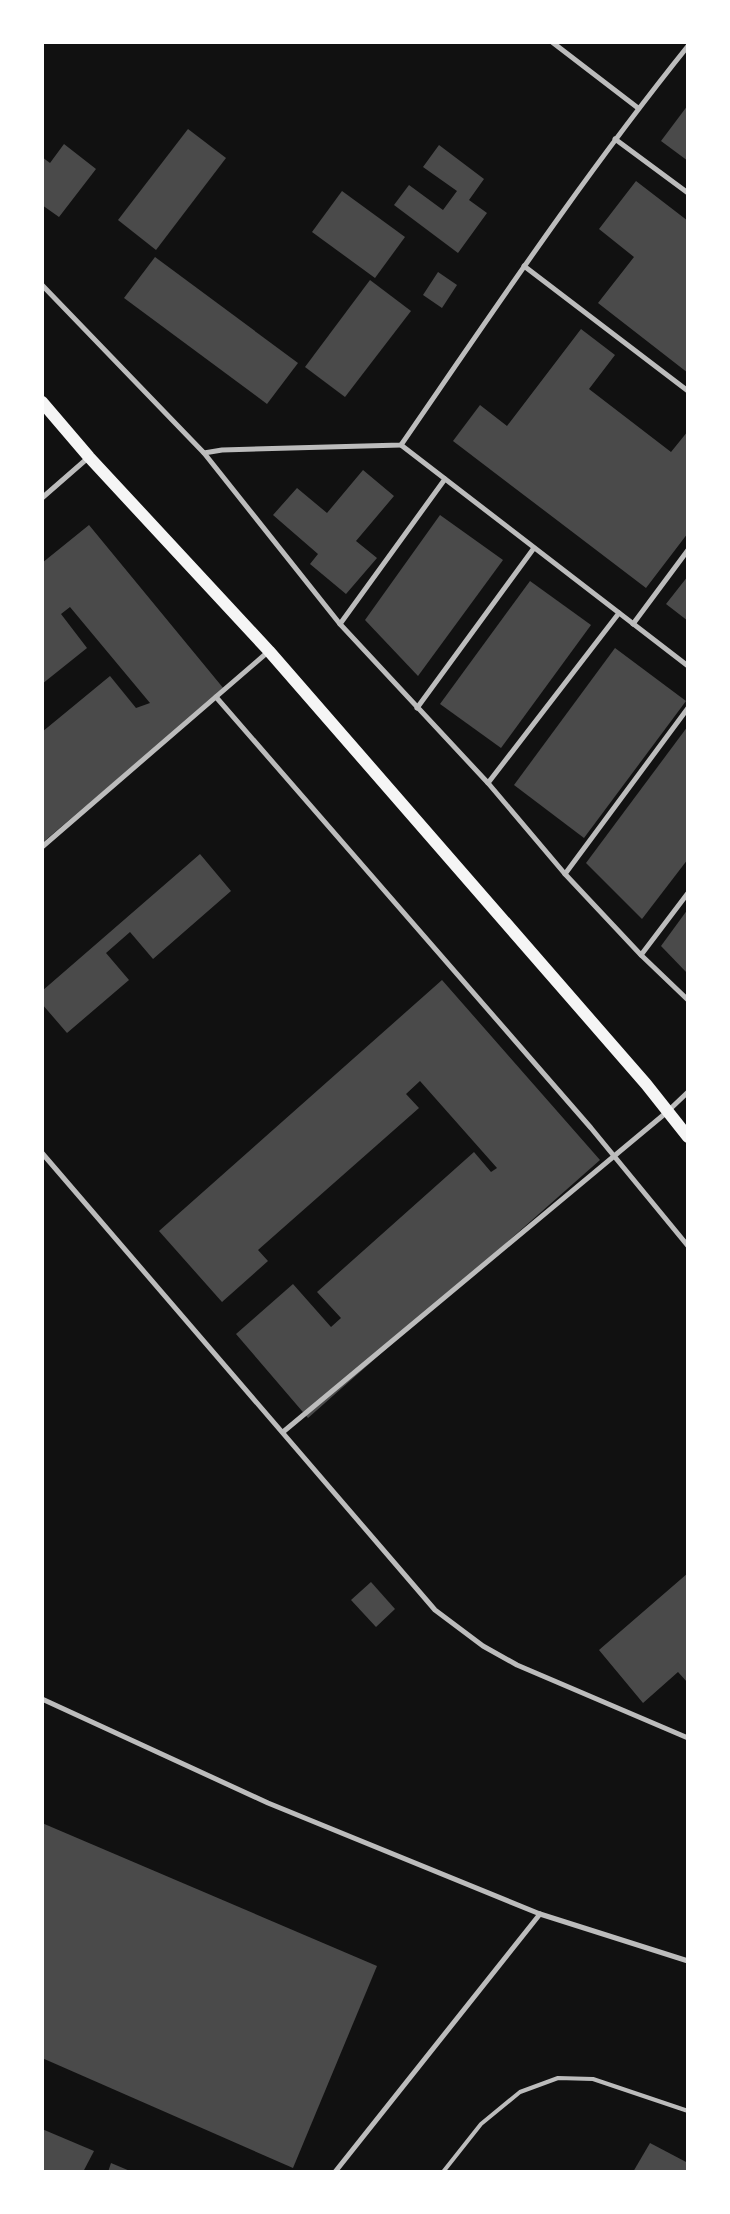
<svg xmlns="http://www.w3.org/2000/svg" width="730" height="2214" viewBox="0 0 730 2214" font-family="'Open Sans',sans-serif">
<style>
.building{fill:#4a4a4a}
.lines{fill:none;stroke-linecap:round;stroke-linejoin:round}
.service{stroke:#bcbcbc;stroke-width:4}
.minor{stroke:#bcbcbc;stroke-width:5}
.primary{stroke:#f5f5f5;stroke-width:12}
</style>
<rect width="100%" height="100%" fill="#111"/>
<g class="building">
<polygon points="688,105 688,161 661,141"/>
<polygon points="188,129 226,158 156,250 118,220"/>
<polygon points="64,144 96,169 59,217 42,205 42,157 50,163"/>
<polygon points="439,145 484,179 469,200 487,213 458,253 394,205 409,185 443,210 457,191 423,167"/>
<polygon points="636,181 688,221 688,373 598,303 634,257 599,229"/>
<polygon points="342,191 405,237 375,278 312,232"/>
<polygon points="155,257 298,363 267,404 124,298"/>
<polygon points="438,272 457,285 442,308 423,295"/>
<polygon points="370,280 411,311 345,397 305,367"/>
<polygon points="581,329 615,355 589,389 671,452 688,431 688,533 646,588 453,441 480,405 507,426"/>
<polygon points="363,470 394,496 356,541 377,558 346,594 310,564 318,554 273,515 297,488 327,513"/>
<polygon points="440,515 503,560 418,676 365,620"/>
<polygon points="89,525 224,689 42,843 42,732 110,676 136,708 150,703 70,607 61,614 87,648 42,684 42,563"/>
<polygon points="688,576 688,621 666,604"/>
<polygon points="530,581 591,625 501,748 440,704"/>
<polygon points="615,648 686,701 584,838 514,785"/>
<polygon points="688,726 688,859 642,919 586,863"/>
<polygon points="200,854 231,891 153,959 130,932 106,953 129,980 67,1033 42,1004 42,991"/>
<polygon points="688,909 688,974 661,946"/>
<polygon points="442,980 600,1160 308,1418 236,1334 293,1284 331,1327 341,1318 317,1292 474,1152 491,1172 497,1168 420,1081 406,1094 419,1108 258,1250 268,1261 222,1302 159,1231"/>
<polygon points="688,1573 688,1683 678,1672 643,1703 599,1650"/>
<polygon points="371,1582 395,1609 376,1627 351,1600"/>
<polygon points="42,1823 377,1966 293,2168 42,2058"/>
<polygon points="42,2129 94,2151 83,2172 42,2172"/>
<polygon points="650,2143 688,2163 688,2172 633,2172"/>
<polygon points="111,2163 130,2171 130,2172 108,2172"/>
</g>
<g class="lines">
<polyline class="service" points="443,2172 481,2124 520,2092 558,2078 593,2079 688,2111"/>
<g class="minor">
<polyline points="552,42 638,108"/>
<polyline points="615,139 688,193"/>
<polyline points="524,266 688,391"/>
<path d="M42,285L204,453L222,450L401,445C494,310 585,174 688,46"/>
<polyline points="401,445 688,666"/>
<polyline points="204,453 340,624 488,783 565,874 641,955 688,1000"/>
<polyline points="42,498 89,457"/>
<polyline points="340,624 445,479"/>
<polyline points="633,624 688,550"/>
<polyline points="216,697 591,1128 688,1246"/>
<polyline points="417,708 534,548"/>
<polyline points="488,783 619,613"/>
<polyline points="42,847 269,651"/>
<polyline points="565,874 688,708"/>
<polyline points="641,955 688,893"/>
<polyline points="42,1153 435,1610 483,1646 517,1665 688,1738"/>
<polyline points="283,1432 667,1112 688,1092"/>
<polyline points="42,1699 268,1803 540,1914 688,1961"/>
<polyline points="335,2172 540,1914"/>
</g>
<polyline class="primary" points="42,402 89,457 269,651 646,1084 688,1137"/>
</g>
<rect width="730" height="2214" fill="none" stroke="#ffffff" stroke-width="88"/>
</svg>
